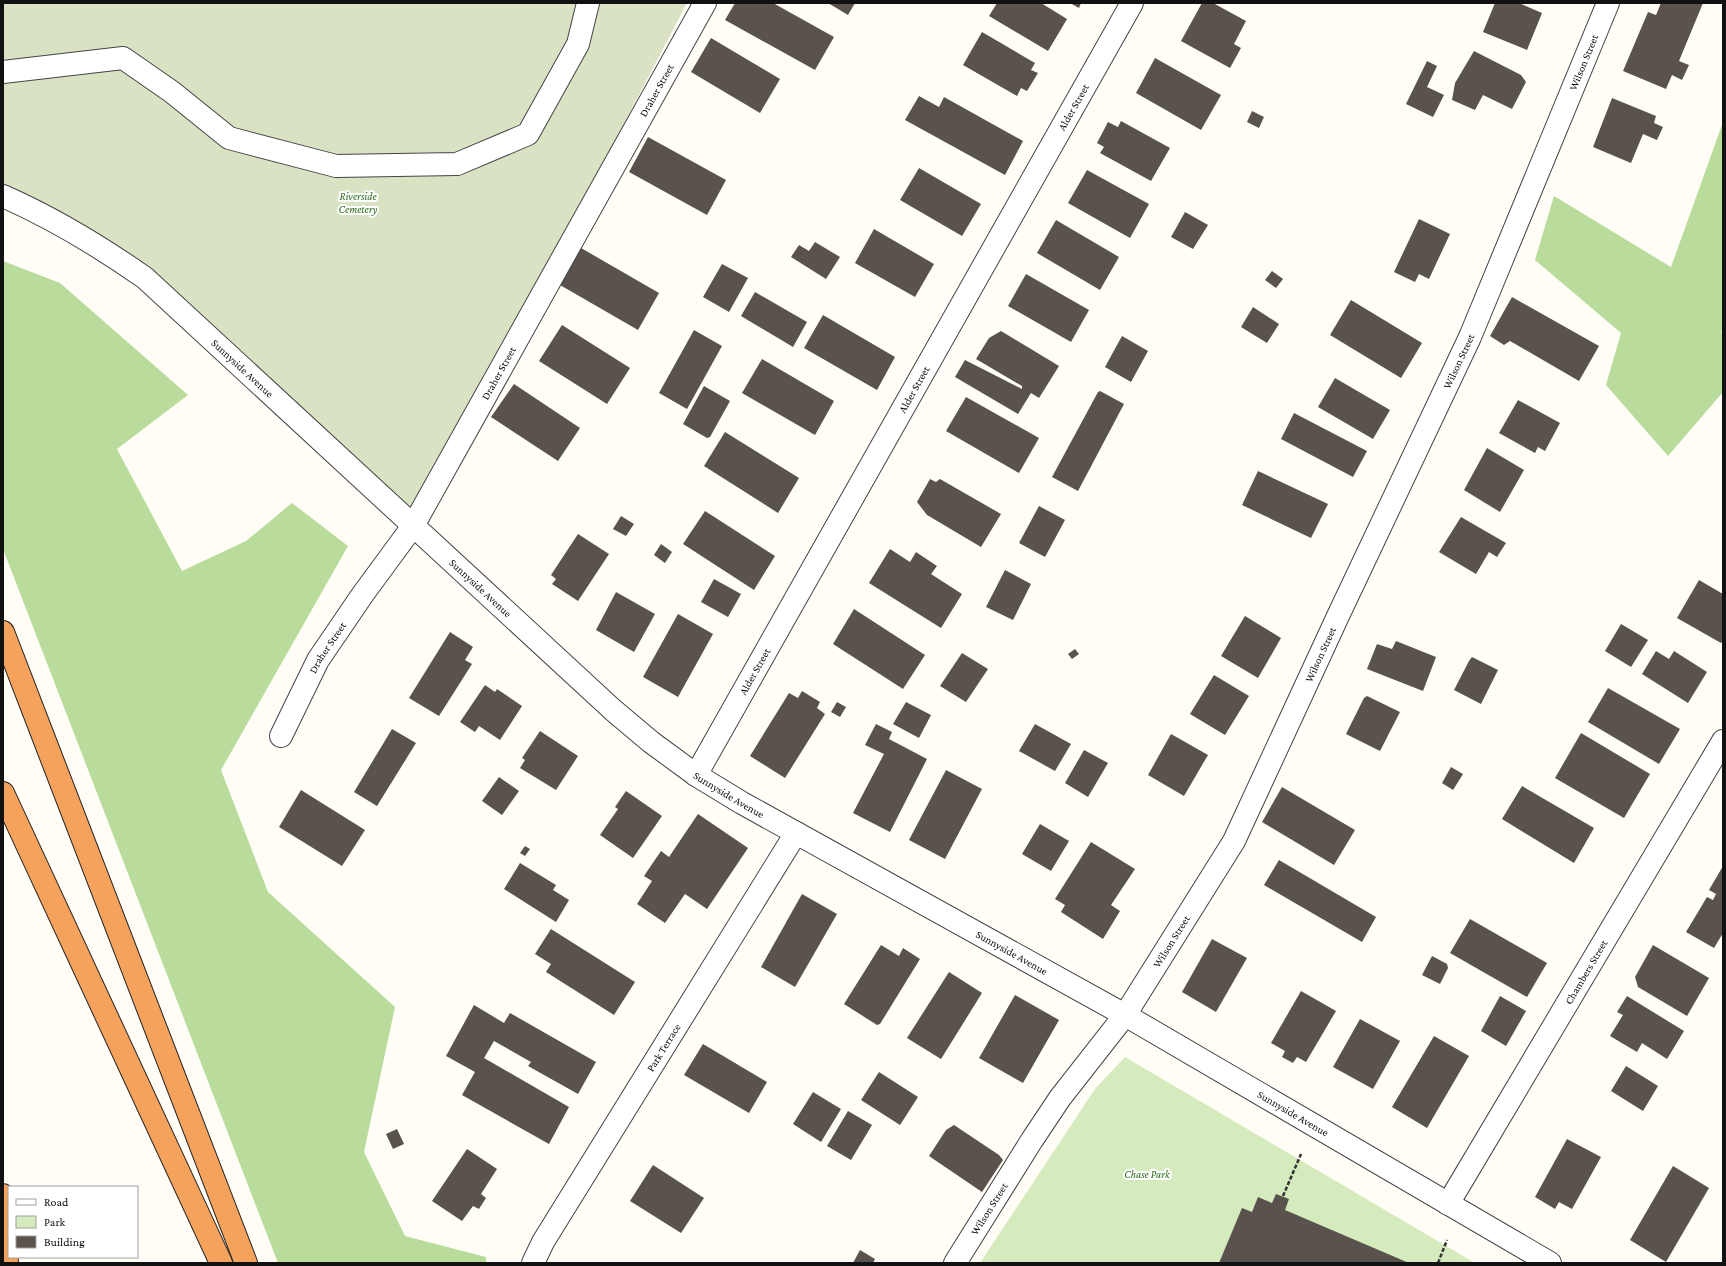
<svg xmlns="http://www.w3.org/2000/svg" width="1726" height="1266" viewBox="0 0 1726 1266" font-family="'Crimson Pro',serif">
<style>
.green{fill:#d5ebbd}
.forest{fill:#b9dc9c}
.cemetery{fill:#d9e3c4}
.building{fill:#5a524d}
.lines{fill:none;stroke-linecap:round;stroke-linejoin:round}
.minor-casing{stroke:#444;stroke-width:24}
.highway-casing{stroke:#222;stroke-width:24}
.path{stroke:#333;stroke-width:2.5;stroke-dasharray:4 2;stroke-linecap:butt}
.minor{stroke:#fff;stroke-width:22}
.highway{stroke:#f5a25d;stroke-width:22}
.highway-bridge-casing{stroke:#222;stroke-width:24;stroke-linecap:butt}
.highway-bridge{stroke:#f5a25d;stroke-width:22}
.labels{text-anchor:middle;stroke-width:4;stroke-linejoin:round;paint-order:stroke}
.street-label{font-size:11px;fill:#111;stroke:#fff}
.park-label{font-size:11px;font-style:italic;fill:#2f6b1f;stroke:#fff}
</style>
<rect width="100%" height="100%" fill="#fffdf5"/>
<polygon class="green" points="1125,1057 1475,1263 980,1263 1095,1089"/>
<g class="forest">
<polygon points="1723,122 1723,329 1721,333 1723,335 1723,392 1668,456 1606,385 1621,333 1535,260 1554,196 1671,267"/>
<polygon points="3,261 60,283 188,395 117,449 182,571 246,541 292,503 348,546 221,770 268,892 395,1007 364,1152 405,1236 486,1257 486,1263 278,1263 3,549"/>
</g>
<polygon class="cemetery" points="3,3 687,3 413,526 104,249 3,197"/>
<g class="building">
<polygon points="735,3 773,3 834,37 815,70 725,20"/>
<polygon points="828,3 855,3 848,15"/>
<polygon points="997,3 1041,3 1067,19 1048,51 989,16"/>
<polygon points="1070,3 1081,3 1079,8"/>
<polygon points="1202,3 1213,3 1246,21 1234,44 1241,48 1230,68 1181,41"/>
<polygon points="1495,3 1519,3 1542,13 1527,50 1483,32"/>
<polygon points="1661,3 1703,3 1679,61 1689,65 1682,80 1672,75 1666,89 1623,71 1648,12 1656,15"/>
<polygon points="982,32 1035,63 1031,70 1038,73 1027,91 1021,88 1017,96 963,65"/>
<polygon points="711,38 780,79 760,113 691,72"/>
<polygon points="1474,51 1521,75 1526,82 1512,109 1483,95 1475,110 1452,100 1455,83"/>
<polygon points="1155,58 1221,95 1201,130 1136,93"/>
<polygon points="1427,61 1437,66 1427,87 1444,95 1433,117 1406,104"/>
<polygon points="919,96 939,107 944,97 1023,141 1005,175 905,120"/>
<polygon points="1612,98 1656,116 1654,123 1663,127 1657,140 1643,134 1631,163 1593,147"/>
<polygon points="1252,111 1264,117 1259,128 1247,122"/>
<polygon points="1121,121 1170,148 1151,181 1100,153 1104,147 1097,143 1108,122 1118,127"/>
<polygon points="648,137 726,180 707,215 629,172"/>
<polygon points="919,168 981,204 962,236 900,200"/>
<polygon points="1087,170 1149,204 1130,238 1068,203"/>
<polygon points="1185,212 1208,225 1193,249 1171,237"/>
<polygon points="1419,219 1450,234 1429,279 1419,274 1415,282 1394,272"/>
<polygon points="1056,220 1119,257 1100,290 1037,253"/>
<polygon points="874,229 934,264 915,297 855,263"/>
<polygon points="815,242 840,257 826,279 791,257 799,245 809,251"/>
<polygon points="581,248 659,293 638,330 560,285"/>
<polygon points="722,264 748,278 729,312 703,297"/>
<polygon points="1272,271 1283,279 1276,288 1265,280"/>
<polygon points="1026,274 1089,310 1071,342 1008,306"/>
<polygon points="755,292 807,322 793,347 741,316"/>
<polygon points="1512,297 1599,346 1579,381 1510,341 1504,345 1490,336"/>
<polygon points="1351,300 1422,343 1401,378 1330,335"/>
<polygon points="1253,307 1279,324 1267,343 1241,327"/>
<polygon points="823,315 895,357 877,390 804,348"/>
<polygon points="562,325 630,368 607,404 539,361"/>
<polygon points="694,330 722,346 687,409 659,393"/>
<polygon points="1001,331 1059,366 1039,398 1031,393 1018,414 955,377 965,360 1022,389 1022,386 976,359 989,338"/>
<polygon points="1122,336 1148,351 1131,382 1105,367"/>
<polygon points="762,359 834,401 815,435 742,393"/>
<polygon points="1335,378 1390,410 1373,439 1318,407"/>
<polygon points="514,384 580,428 558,461 491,417"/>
<polygon points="704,386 730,401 710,437 707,438 683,424"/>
<polygon points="1100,391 1124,404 1078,491 1052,477 1098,392"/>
<polygon points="966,397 1039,438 1019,473 946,431"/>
<polygon points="1518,400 1560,423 1545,451 1538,447 1535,453 1499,433"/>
<polygon points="1294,413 1367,451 1353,477 1281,439"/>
<polygon points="725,432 799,478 778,513 704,466"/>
<polygon points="1487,448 1524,470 1500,512 1464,490"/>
<polygon points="1258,471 1328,504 1311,538 1242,505"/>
<polygon points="930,479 936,482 940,479 1001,514 981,547 927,515 917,502"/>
<polygon points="1039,506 1065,520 1045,557 1019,543"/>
<polygon points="705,511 775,556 754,590 683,544"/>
<polygon points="621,516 634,524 626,536 613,529"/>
<polygon points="1461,517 1506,543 1497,557 1489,552 1476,574 1439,552"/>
<polygon points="578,534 609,554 578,601 552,584 556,579 551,575"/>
<polygon points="661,544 672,552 665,563 654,555"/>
<polygon points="890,549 910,562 916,552 937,566 931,574 962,594 941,628 869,583"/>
<polygon points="1005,570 1031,584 1013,620 986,607"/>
<polygon points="714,579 741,594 728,617 701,602"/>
<polygon points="1699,580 1723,594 1723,640 1721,643 1677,618"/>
<polygon points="616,592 655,614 634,652 596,630"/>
<polygon points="854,609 925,655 903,689 833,644"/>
<polygon points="678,614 713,634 678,697 643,677"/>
<polygon points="1245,616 1281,638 1258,678 1221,656"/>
<polygon points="1621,624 1648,640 1631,667 1605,651"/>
<polygon points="450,632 473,647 465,660 472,664 439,716 409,698"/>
<polygon points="1396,641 1436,657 1423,691 1367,669 1377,644 1392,649"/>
<polygon points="1075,649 1079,654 1072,659 1068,654"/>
<polygon points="1656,651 1669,659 1674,651 1707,672 1688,703 1642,674"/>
<polygon points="962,653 988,669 966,702 940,686"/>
<polygon points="1472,657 1498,670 1481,704 1454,690 1469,661"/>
<polygon points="1214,675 1249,696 1225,735 1190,714"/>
<polygon points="485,685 495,692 497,689 522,706 500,740 479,726 475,732 460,722"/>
<polygon points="1608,688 1680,729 1659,764 1588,722"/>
<polygon points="802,691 820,702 817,708 825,714 785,778 750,756 789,693 798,698"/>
<polygon points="1367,696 1400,712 1380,751 1346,734 1364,698"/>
<polygon points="837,702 846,707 840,717 831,712"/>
<polygon points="906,702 931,715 919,738 893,724"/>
<polygon points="876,724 892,732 889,739 927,759 890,832 853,813 884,754 865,745"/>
<polygon points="1035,724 1071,744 1055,771 1019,751"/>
<polygon points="392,729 416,743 377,806 354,792"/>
<polygon points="540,731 578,756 556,790 520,768 525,760 522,758"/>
<polygon points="1581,733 1650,774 1624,818 1555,778"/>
<polygon points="1171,734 1208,755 1184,796 1148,775"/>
<polygon points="1084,750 1108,763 1088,797 1065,783"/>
<polygon points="1451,767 1463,774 1453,790 1442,783"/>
<polygon points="946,770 982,789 945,859 909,840"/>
<polygon points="499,777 519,791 502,815 482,801"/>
<polygon points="1522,786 1594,828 1574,863 1502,819"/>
<polygon points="1282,787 1355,830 1334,865 1262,822"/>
<polygon points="301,790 365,830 342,866 279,827"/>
<polygon points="626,791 662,816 633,858 600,835 618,809 615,807"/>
<polygon points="698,814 748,848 707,909 685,894 665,923 637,904 652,881 644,876 661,851 669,857"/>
<polygon points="1040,824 1069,841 1051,871 1022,854"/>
<polygon points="1091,842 1135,869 1111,905 1120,911 1103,939 1061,912 1065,905 1055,899"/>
<polygon points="525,846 530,849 525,856 520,853"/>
<polygon points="1279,860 1376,917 1362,942 1264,885"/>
<polygon points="520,863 556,885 553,890 569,900 556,922 504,889"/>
<polygon points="1723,866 1723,933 1714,948 1686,932 1707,897 1713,900 1716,894 1709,890"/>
<polygon points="802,894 837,914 795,987 761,967"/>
<polygon points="1470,919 1547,963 1527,997 1450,953"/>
<polygon points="551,929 635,982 614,1015 546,972 551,964 535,954"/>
<polygon points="1212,939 1247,958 1216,1012 1182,992"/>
<polygon points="881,945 899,956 903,948 920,959 880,1024 877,1025 844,1004"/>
<polygon points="1653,945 1709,978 1687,1016 1638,987 1635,977"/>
<polygon points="1432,956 1447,964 1448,968 1440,984 1422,975"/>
<polygon points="949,972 982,993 941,1059 907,1038"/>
<polygon points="1301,991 1336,1011 1306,1062 1297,1057 1293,1063 1282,1057 1285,1051 1271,1043"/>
<polygon points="1015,995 1059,1020 1023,1083 979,1058"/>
<polygon points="1500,996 1526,1011 1506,1046 1481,1031"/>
<polygon points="1627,996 1684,1031 1667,1059 1642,1043 1637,1052 1610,1036 1623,1015 1617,1012"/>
<polygon points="474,1005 504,1023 510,1013 596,1062 578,1094 528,1066 531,1062 494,1041 484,1058 569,1107 549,1144 462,1095 475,1072 446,1056"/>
<polygon points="1360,1019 1400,1041 1373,1089 1333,1067"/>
<polygon points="1434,1036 1469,1056 1427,1128 1392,1107"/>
<polygon points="703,1044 767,1082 749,1113 684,1075"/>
<polygon points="1626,1066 1658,1086 1643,1111 1611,1091"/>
<polygon points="879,1072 918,1097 900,1125 861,1100"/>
<polygon points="813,1092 841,1109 821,1142 793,1124"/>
<polygon points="848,1111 872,1125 851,1160 827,1146"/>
<polygon points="954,1125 999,1155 1003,1160 982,1192 929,1156 946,1130"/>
<polygon points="397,1129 404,1144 393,1149 386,1134"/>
<polygon points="1567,1139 1601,1157 1572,1209 1559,1202 1555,1209 1535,1197"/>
<polygon points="467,1149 497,1169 481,1194 486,1198 479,1209 473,1206 462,1221 432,1201"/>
<polygon points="653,1165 704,1198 681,1233 630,1201"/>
<polygon points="1673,1166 1709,1188 1666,1262 1630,1240"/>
<polygon points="1276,1194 1289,1199 1285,1210 1409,1263 1219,1263 1242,1208 1252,1212 1258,1197 1272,1203"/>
<polygon points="860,1250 875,1259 873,1263 853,1263"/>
</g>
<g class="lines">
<defs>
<g id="minor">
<polyline points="3,72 123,58 172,92 229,138 336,166 457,164 528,134 578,44 588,3"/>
<path id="s1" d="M3,196C55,219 98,245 145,278L613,710L651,742L696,775L742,803L1125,1015L1550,1263"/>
<path id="s2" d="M281,736L318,660L363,594L413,526L705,3"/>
<path id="s3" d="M696,775L1132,3"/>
<path id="s4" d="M1448,1204L1723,741"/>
<path id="s5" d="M533,1263L543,1242L796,833"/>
<path id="s6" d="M955,1263L1032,1140L1060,1098L1125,1015L1234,841L1338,616L1470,337L1608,3"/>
</g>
<g id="highway">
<polyline points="3,632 246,1263"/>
<polyline points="3,793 221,1263"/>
<polyline points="3,1195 7,1260"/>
</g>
</defs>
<use href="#minor" class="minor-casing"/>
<use href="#highway" class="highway-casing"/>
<g class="path">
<polyline points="1283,1196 1301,1154"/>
<polyline points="1438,1263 1447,1240"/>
</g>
<use href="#minor" class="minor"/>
<use href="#highway" class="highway"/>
<defs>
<polyline id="highway-bridge" points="3,1241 9,1253"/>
</defs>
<use href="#highway-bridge" class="highway-bridge-casing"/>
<use href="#highway-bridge" class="highway-bridge"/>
</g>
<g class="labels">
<g class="street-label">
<text dy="4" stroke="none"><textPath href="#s6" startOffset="1360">Wilson Street</textPath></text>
<text dy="4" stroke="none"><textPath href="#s2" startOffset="748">Draher Street</textPath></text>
<text dy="4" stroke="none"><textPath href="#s3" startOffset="767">Alder Street</textPath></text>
<text dy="4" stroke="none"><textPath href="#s6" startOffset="1036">Wilson Street</textPath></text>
<text dy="4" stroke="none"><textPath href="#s1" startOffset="297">Sunnyside Avenue</textPath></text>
<text dy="4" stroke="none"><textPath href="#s2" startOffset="424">Draher Street</textPath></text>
<text dy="4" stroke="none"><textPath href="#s3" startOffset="443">Alder Street</textPath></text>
<text dy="4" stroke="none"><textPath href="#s1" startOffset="621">Sunnyside Avenue</textPath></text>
<text dy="4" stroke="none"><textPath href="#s2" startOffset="100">Draher Street</textPath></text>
<text dy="4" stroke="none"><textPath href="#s6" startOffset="712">Wilson Street</textPath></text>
<text dy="4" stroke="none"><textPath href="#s3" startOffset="119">Alder Street</textPath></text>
<text dy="4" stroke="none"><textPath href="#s1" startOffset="945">Sunnyside Avenue</textPath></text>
<text dy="4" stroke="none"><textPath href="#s6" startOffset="388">Wilson Street</textPath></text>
<text dy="4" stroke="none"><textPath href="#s1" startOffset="1269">Sunnyside Avenue</textPath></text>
<text dy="4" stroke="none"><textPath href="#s4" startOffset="270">Chambers Street</textPath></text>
<text dy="4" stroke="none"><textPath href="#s5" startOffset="252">Park Terrace</textPath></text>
<text dy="4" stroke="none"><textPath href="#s1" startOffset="1593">Sunnyside Avenue</textPath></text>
<text dy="4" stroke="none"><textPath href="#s6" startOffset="64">Wilson Street</textPath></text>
</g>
<g class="park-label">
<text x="358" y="200">Riverside<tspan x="358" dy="13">Cemetery</tspan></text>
<text x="1147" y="1178">Chase Park</text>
</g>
</g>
<rect width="1726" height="1266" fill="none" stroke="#111111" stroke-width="8"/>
<rect x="8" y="1186" width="130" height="72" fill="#ffffff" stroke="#a0a0a0"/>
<rect x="16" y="1199" width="20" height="6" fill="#ffffff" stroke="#a0a0a0"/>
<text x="44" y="1206" font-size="12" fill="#111111">Road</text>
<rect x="16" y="1216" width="20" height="12" fill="#d5ebbd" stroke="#a0a0a0"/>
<text x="44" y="1226" font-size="12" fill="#111111">Park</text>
<rect x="16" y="1236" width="20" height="12" fill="#5a524d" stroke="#a0a0a0"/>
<text x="44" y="1246" font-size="12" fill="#111111">Building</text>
</svg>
